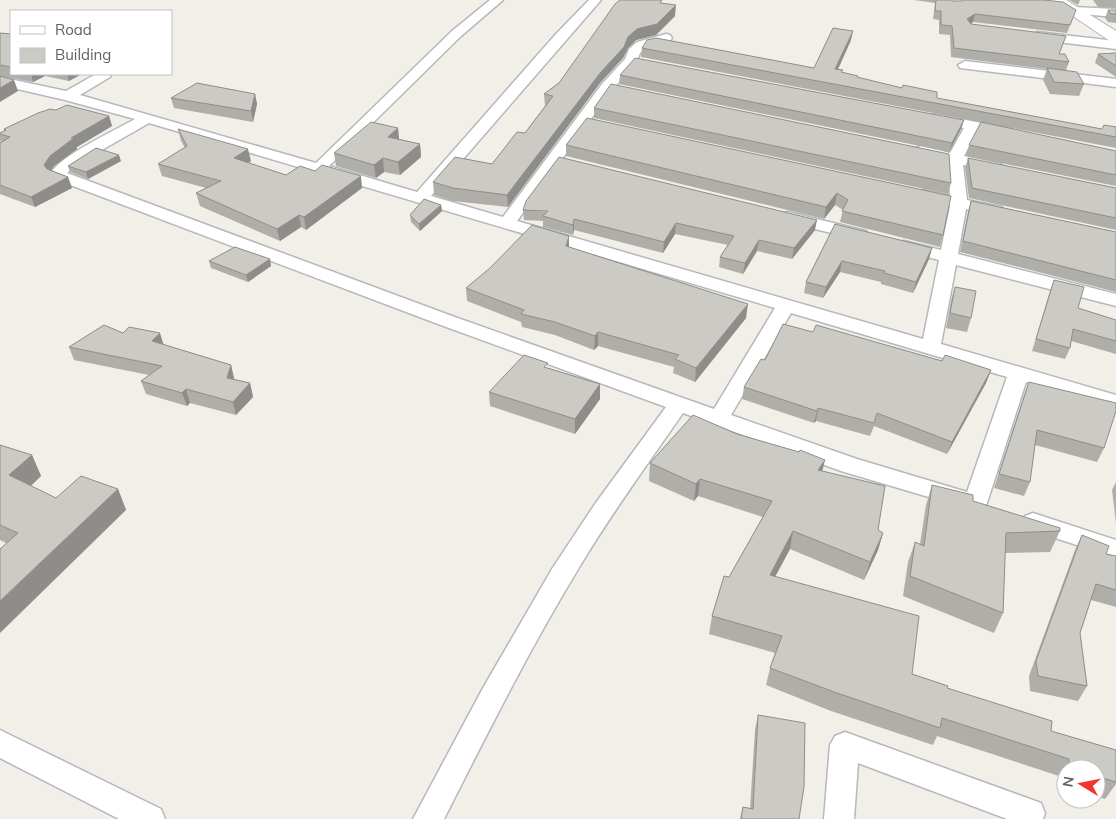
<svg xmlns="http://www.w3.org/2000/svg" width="1116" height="819" viewBox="0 0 1116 819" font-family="Mulish,sans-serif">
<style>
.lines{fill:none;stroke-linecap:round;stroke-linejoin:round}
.minor-casing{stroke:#b5b8bc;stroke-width:3}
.tertiary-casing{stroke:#b5b8bc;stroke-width:2}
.minor{fill:#fff;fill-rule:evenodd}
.tertiary{fill:#fff;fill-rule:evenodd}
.wall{fill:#afaea9}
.shaded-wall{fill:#8f8d89}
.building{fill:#cccac4;stroke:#8f8d89}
</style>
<rect width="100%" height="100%" fill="#f1efe8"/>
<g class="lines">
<defs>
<g id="minor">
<path d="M490,0H503L460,37L329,166L417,192L556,34L589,0H601L431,196L503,217L602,84L625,59L629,49L637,42L666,34L670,35L672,38L670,41L645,48L640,53L636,63L612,90L517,221L923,339L939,260L898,250L895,246L898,242L904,241L941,250L950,206L917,198L915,195L917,192L923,190L950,196L948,161L916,154L913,151L916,148L921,146L950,153L964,128L931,121L929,118L931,115L936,114L1011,129L1013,132L1011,135L1006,136L977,131L964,156L1001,164L1004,167L1001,170L996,172L963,165L967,200L1002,207L1004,211L1002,215L996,216L966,209L958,254L1116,294V306L956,265L941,344L1116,395V409L1026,382L987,503L983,509L975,512L967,509L964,505L959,506L841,471L683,413C649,462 614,510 583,561C532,644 488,732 444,819H413L483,688L552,569L595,504L666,407L438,324L52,178L50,175C57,157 116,130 135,119L65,100L0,85V77L66,91L96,74H111L110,77L80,95L316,163L452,31ZM149,123L775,308L714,409L452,316L67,173L74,166ZM791,313L1007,377L967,492L857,459L731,415Z"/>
<polygon points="1073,7 1116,9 1116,17 1069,13 1067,11 1069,9"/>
<polygon points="1037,32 1116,41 1116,49 1033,39 1031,36"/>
<polygon points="965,61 1116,79 1116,87 960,68 958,65"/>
<polygon points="788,212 866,231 869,235 866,239 860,240 782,221 780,217 782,213"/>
<polygon points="1033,513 1116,540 1116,558 1025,528 1021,522 1025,516"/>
<polygon points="0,730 161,809 165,819 119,819 0,758"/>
<polygon points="845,732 1041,803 1045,813 1043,819 1007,819 858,763 854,819 824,819 830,745 835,736"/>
</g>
<polygon id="tertiary" points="1049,0 1066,0 1116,31 1116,43 1110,41"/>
</defs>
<use href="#minor" class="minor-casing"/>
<use href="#tertiary" class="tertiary-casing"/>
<use href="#minor" class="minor"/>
<use href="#tertiary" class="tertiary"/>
</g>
<g class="wall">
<polygon points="914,0 952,0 952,1 962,1 962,0 1044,0 1076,10 1067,33 973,22 971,24 1060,54 1069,62 1066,70 1084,84 1079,96 1050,94 1043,80 1047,69 951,57 950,35 939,34 939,20 933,19 935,3"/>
<polygon points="1069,0 1080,0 1078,5"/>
<polygon points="1093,0 1116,0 1116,8 1098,7"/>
<polygon points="662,3 675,16 656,35 636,40 628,48 623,58 600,83 508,207 453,201 434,195 433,182 492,164 525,133 545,106 544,94"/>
<polygon points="1108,10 1116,10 1116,23 1108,22 1105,18"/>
<polygon points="0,33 11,34 11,74 82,74 69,81 45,76 33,82 0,76"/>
<polygon points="851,40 838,69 843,70 842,72 858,78 937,98 1086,126 1102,129 1116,127 1116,148 641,57 642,48 814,68"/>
<polygon points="1116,53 1116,77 1095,63 1098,54"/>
<polygon points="620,75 964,120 961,129 949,152 619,84"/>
<polygon points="255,94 257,104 253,122 174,108 171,98"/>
<polygon points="594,108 951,183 948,194 594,118"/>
<polygon points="56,110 109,116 112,126 77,147 77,149 54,166 51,170 68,177 72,188 35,207 0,194 0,143 1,142 0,140 0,133 4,131 4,129"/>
<polygon points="398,128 399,139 420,144 421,157 400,175 384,172 376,178 336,166 334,153"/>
<polygon points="178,129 251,161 248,163 286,175 362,188 306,230 301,227 280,241 200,206 196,193 206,188 162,176 158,164 185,148 181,141"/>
<polygon points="566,145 951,196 943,235 940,247 840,222 843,210 835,205 824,219 566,156"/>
<polygon points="969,145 1116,151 1116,186 966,156"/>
<polygon points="968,158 1116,188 1116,230 969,198 965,168"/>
<polygon points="121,161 88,179 70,172 68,166"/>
<polygon points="971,201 1116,232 1116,292 960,252 968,211"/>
<polygon points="441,205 442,211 420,231 411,222 410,215"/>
<polygon points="523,210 815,230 792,259 757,251 743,274 719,267 720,257 728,245 675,234 663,253 574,230 573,235 543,227 543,221 524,220"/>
<polygon points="835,224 932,248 929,259 913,293 881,284 881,282 840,272 823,298 804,293 806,282"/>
<polygon points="569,247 746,318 695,382 673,373 674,367 598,346 594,350 555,335 522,327 521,322 467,301 466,288"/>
<polygon points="270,259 271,266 248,282 211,268 209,261"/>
<polygon points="1054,280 1078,308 1116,320 1116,354 1071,341 1070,348 1065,359 1032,351 1050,291"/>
<polygon points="955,287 971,318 967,332 946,328 951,301"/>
<polygon points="813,332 942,361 991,370 986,383 947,454 874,426 870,436 816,421 814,423 742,399 744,387 765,360"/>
<polygon points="123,333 163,344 231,365 234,379 250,383 253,397 236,415 190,403 187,406 146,394 141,381 149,375 74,360 69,347"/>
<polygon points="548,368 600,384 600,399 575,434 490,406 489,392"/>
<polygon points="1029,382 1104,448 1097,462 1035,445 1030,482 1024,496 994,488 1024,395"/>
<polygon points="737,434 799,452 822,471 878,530 883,533 878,550 864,580 790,549 775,576 912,674 1051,731 1116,750 1116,784 1105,799 1096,796 1096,769 1066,769 1066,787 1059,785 1059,776 937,736 933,745 831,711 766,685 770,668 775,653 709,634 712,616 729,577 763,517 698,496 694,501 649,481 650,463"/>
<polygon points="0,445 32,455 41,476 31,486 56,498 118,489 126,510 6,543 0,540"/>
<polygon points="1116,482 1116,523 1112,490"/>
<polygon points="932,485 973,501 1060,531 1050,552 1005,553 1003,613 994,633 903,596 908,562 915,542 920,544 926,505"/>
<polygon points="1082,535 1106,554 1116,556 1116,607 1091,600 1080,633 1087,686 1078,701 1030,691 1029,676 1075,550"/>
<polygon points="758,715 799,819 740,819 743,807 750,809 755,730"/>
</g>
<g class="shaded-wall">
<polygon points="676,5 675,16 656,35 636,40 628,48 623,58 600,83 508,207 507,195 628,37 637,29"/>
<polygon points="975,14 973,22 965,28 967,19"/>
<polygon points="853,31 851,40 834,78 835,69"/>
<polygon points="31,74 44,74 45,76 33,82"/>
<polygon points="67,74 82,74 69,81"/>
<polygon points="14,80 18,91 0,102 0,88"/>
<polygon points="255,94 257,104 253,122 251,111"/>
<polygon points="109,116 112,126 77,147 77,149 54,166 48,175 44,165 50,156 71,138"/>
<polygon points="964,120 961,129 949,152 952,143"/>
<polygon points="398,128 399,140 388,137"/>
<polygon points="420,144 421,157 400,175 398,162"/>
<polygon points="248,149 251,161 236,170 234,158"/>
<polygon points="119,155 121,161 88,179 86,172"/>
<polygon points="383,158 384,172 376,178 374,165"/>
<polygon points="361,176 362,188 306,230 304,217"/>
<polygon points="68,177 72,188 35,207 31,197"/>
<polygon points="837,193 835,205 824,219 826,207"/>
<polygon points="441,205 442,211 420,231 419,224"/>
<polygon points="299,215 301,227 280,241 277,229"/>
<polygon points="574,219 574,230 573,235 573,225"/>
<polygon points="817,220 815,230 792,259 794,248"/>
<polygon points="676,223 675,234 663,253 664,242"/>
<polygon points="569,236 569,249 566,246"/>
<polygon points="759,240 757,251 743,274 745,263"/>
<polygon points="932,248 929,259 913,293 916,282"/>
<polygon points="270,259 271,266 248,282 246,275"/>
<polygon points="842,261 840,272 823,298 826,287"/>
<polygon points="748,304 746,318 695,382 696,368"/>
<polygon points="598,332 598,346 594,350 595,336"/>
<polygon points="160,333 164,346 152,341"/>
<polygon points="231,365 234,378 231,391 227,378"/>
<polygon points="991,370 986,383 947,454 952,442"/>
<polygon points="250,383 253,397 236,415 233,402"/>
<polygon points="600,384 600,399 575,434 575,419"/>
<polygon points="186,389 190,403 187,406 182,393"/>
<polygon points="818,408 816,421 814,423 817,411"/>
<polygon points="32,455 41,476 19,496 9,475"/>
<polygon points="825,460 821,477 818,470"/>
<polygon points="700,479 698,496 694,501 696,484"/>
<polygon points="118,489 126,510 0,633 0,601"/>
<polygon points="793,531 790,549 767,592 770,575"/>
<polygon points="883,533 878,550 864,580 870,562"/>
</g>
<g class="building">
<polygon points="620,0 662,0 660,3 676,5 657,24 637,29 628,37 624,47 601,72 507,195 453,188 433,182 455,157 492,164 517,132 525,133 553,96 544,94 559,83 615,4"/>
<polygon points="936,0 952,0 952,1 962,1 963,0 1044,0 1063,2 1076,10 1070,25 975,14 967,19 971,24 1066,36 1059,54 1065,54 1069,62 954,48 952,26 941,25 941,11 935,11"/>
<polygon points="1108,10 1116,10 1116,14 1111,14"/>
<polygon points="833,28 853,31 835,69 843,70 841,72 858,76 857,77 902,88 903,85 937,92 937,98 1086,126 1102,129 1104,125 1116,127 1116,137 642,48 647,40 656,38 814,68"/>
<polygon points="0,33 11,34 11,67 0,65"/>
<polygon points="1116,53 1116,66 1098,54"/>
<polygon points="635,58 964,120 952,143 620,75"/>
<polygon points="1047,68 1077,72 1084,84 1054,82"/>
<polygon points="0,76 14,80 0,88"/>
<polygon points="197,83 255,94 251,111 171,98"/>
<polygon points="611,84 949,154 951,183 594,108"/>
<polygon points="67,105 109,116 71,138 74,138 50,156 44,165 47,169 68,177 31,197 0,185 0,143 10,137 0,134 0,133 6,130 4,129 38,113 50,109 56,110"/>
<polygon points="587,118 951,196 943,235 842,211 848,200 837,193 826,207 566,145"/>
<polygon points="371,122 398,128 388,137 420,144 398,162 383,158 374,165 334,153"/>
<polygon points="981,122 1116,151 1116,175 969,145"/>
<polygon points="178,129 248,149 234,158 286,175 300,166 315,171 322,165 361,176 304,217 299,215 277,229 196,193 221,181 158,164 187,146"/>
<polygon points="96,148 119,155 86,172 68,166"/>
<polygon points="559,157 817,220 794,248 759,240 745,263 720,257 734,236 676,223 664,242 574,219 573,225 543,216 548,211 523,210 526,201"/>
<polygon points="968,158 1116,188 1116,218 972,188"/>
<polygon points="424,199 441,205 419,224 410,215"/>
<polygon points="971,201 1116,232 1116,280 963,241"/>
<polygon points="835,224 932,248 916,282 884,273 885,271 842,261 826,287 806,282"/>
<polygon points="532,225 569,236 566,246 748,304 696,368 675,359 679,355 598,332 595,336 555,322 521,314 524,310 466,288 490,268"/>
<polygon points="235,247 270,259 246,275 209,261"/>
<polygon points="1054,280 1084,287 1078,308 1116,320 1116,341 1073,329 1070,348 1036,339"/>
<polygon points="955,287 976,291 971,318 950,313"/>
<polygon points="783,324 813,332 816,325 942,361 945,355 991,370 952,442 877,413 874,423 818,408 817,411 744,387 761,359 765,360"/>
<polygon points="104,325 123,333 129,327 160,333 152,341 231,365 227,378 250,383 233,402 186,389 182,393 141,381 162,366 69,347"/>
<polygon points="524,355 548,363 544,367 600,384 575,419 489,392"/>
<polygon points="1029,382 1116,403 1116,411 1104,448 1037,430 1030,482 999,474"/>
<polygon points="693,415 737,434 799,452 800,450 825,460 818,470 885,486 878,530 883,533 870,562 793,531 770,575 919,616 912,674 948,686 947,688 1052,721 1051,731 1116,750 1116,782 1096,776 1096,769 1073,769 1069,768 1069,759 942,718 940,728 837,693 770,668 782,636 712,616 724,576 729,577 772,501 700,479 696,484 650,463"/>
<polygon points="0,445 32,455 9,475 56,498 81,476 118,489 0,601 0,549 18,533 0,525"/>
<polygon points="932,485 973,495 973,501 1060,528 1060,531 1006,533 1003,613 910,576 915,542 924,546"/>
<polygon points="1082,535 1109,546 1106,554 1116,556 1116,590 1096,584 1080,633 1087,686 1038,676 1036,661"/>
<polygon points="758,715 805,723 804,787 799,819 741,819 743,807 753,809"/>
</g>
<rect x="10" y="10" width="162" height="65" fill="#ffffff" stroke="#bfc1c3"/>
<rect x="20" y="26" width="25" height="8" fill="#ffffff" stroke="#bfc1c3"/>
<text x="55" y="35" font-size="15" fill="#5f6368">Road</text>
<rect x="20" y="48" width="25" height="15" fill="#cccac4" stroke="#bfc1c3"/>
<text x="55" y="60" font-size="15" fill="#5f6368">Building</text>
<g transform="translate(1081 784) rotate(280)"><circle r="24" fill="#ffffff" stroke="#bfc1c3"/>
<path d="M0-4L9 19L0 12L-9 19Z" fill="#f2352d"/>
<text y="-8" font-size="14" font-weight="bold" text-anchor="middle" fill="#5f6368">N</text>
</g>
</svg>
